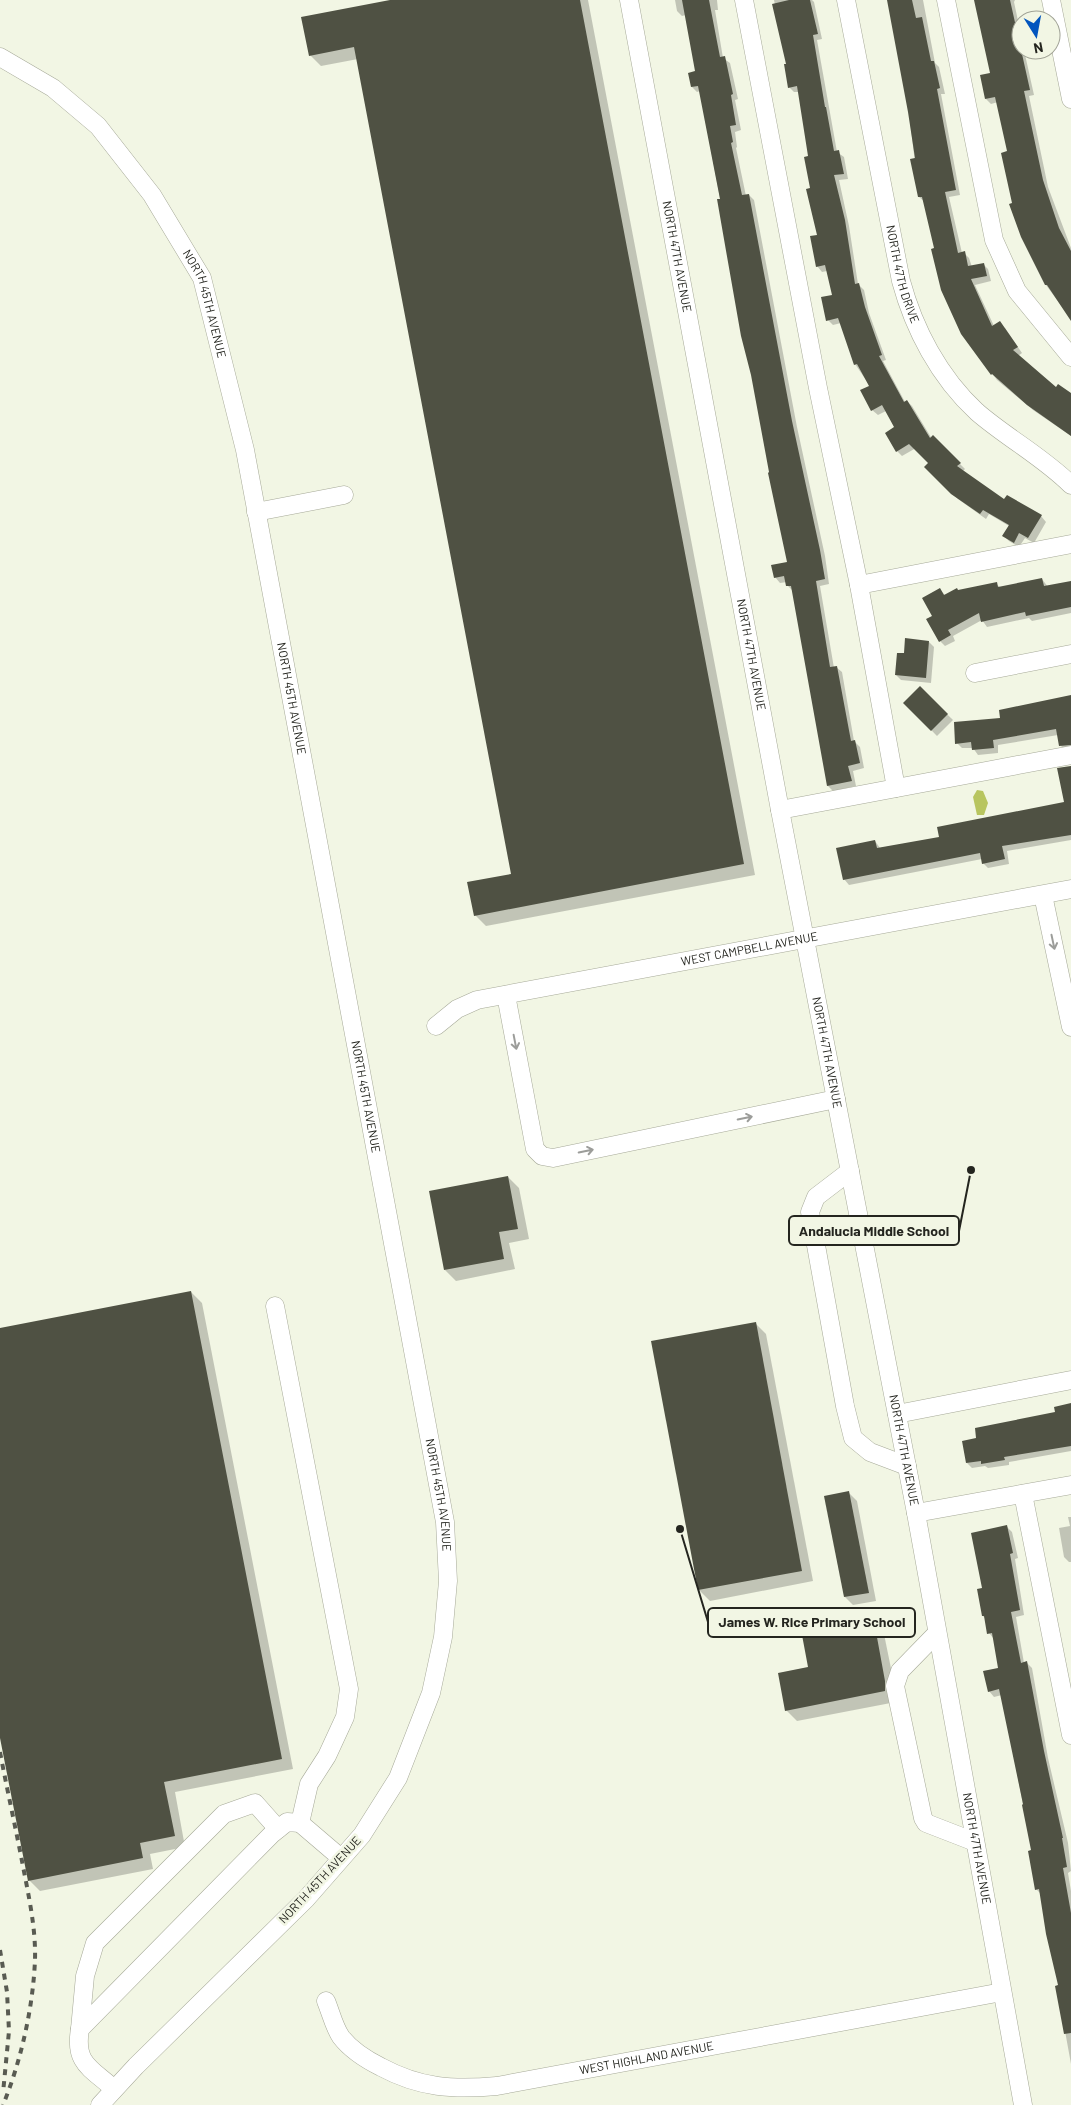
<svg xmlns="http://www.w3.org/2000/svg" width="1071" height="2105" viewBox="0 0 1071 2105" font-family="Barlow,sans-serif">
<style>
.water{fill:#b8c55f}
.shadow{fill:#0003}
.building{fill:#4f5143}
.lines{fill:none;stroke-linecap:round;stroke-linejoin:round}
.minor-casing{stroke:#a6a998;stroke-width:19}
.minor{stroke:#fff;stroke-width:18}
.rail{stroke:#595b52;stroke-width:4;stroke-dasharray:6 6;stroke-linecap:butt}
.oneway{stroke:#9c9d9a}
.labels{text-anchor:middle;stroke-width:5;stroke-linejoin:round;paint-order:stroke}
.street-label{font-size:12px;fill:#24251f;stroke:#f2f6e4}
.leader{fill:none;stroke:#24251f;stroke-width:2}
.callout-dot{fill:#24251f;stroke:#f2f6e4;stroke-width:2}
.callout{fill:#f2f6e4;stroke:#24251f;stroke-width:2}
.callout-label{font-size:14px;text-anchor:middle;font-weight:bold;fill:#24251f}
</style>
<rect width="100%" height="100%" fill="#f2f6e4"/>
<polygon class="water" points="977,790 983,791 988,803 984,815 977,815 973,797"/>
<g class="shadow">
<polygon points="397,0 588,0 755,875 486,926 475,915 513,875 358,59 321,66 310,55"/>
<polygon points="675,0 717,0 718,10 715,10 723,58 730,63 738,99 735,100 741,130 735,132 737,147 736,148 746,196 749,195 754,200 797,427 825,556 829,584 820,586 834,668 836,667 842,672 854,741 860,747 864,768 853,771 856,786 833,791 828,786 793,591 788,586 787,582 780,583 775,577 788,563 700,91 697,92 692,87 697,72 686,15 682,16 677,11"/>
<polygon points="774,0 812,0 814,2 822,39 817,40 837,152 844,157 848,179 839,180 849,226 858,284 864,290 869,313 886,360 883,361 905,402 907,401 912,406 932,439 933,437 965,469 963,471 1005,501 1041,516 1046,522 1034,543 1025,538 1019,547 1009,541 1004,536 1009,526 989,514 986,519 958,499 926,467 930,463 916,448 902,456 897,451 896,428 886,411 878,415 872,410 870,386 855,364 841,323 833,325 828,320 833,296 827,271 822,272 817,266 818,236 811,189 810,157 799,92 794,92 789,87 787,65"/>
<polygon points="889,0 923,0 935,63 939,67 945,94 941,94 960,195 949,197 962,253 964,253 969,258 972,267 983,264 988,269 991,281 975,285 994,326 1005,328 1022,353 1018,356 1056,389 1071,395 1071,436 1033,410 997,380 962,333 935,249 925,202 919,197 909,112"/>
<polygon points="975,0 1015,0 1014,2 1021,35 1021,50 1024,50 1034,95 1029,96 1048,187 1071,248 1071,319 1046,285 1013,204 1009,152 998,102 991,104 986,99 992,74"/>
<polygon points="1042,579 1048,587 1071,582 1071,613 1032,621 1029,618 987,627 982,620 953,636 955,641 945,646 940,641 934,616 940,590 946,596 996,584 1001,588"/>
<polygon points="929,642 934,647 931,683 901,680 896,675 905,655"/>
<polygon points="920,688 953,720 937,736 905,703"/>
<polygon points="1071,697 1071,750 1066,751 1061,746 1058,735 998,745 998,753 978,755 973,748 962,748 957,743 1002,719"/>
<polygon points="1071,767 1071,840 1007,851 1009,864 988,868 983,863 982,859 849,885 844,879 875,841 880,848 940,838 1066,803"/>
<polygon points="508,1177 519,1188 529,1239 509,1243 515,1269 456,1281 445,1270"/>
<polygon points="191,1292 202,1303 293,1769 175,1792 185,1847 150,1854 153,1869 40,1891 29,1880 0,1731 0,1330"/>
<polygon points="755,1323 766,1334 813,1581 710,1601 699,1590"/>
<polygon points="1071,1404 1071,1451 1009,1462 1009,1465 988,1468 985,1466 972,1468 967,1463 978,1439 1057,1413"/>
<polygon points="849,1493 857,1501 876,1601 853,1605 845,1597 826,1497"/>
<polygon points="1068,1517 1071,1517 1071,1562 1069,1562 1064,1557 1059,1528 1070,1526"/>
<polygon points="1007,1527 1012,1532 1018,1558 1015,1559 1024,1615 1016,1617 1024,1663 1027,1663 1032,1668 1048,1758 1068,1843 1071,1871 1068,1873 1071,1891 1071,2064 1057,1987 1059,1986 1041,1894 1036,1889 1032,1851 1002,1695 994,1697 989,1691 1000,1668 994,1639 989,1633 986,1619 983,1616 984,1589"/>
<polygon points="873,1623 884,1634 896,1693 896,1702 797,1721 786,1710 809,1668"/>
</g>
<g class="building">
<polygon points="390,0 580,0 744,864 474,916 467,882 511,874 354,47 309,56 301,17"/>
<polygon points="682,0 709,0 720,57 725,56 733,94 731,95 736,125 730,126 733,142 731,143 742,195 749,194 792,421 820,550 825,579 816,581 830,667 837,666 851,741 855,740 860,763 848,766 852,781 827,786 791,586 786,586 784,576 774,578 771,565 787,562 768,473 769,472 751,375 741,336 725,245 717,199 720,199 698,86 691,87 688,73 695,71"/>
<polygon points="789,0 810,0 818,34 813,35 825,107 826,107 834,151 839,150 844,174 834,175 845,220 855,284 859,283 865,307 882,355 879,356 904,402 907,400 930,438 933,435 961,463 957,466 1004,499 1007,495 1042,515 1028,538 1019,533 1014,543 1002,536 1009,525 983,510 980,514 951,494 924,467 928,463 909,444 896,452 885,433 894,427 882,405 871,411 860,390 869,386 857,364 854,365 838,318 826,321 821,297 832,295 825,265 816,267 810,236 817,235 806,189 810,188 804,157 808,156 797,86 788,88 784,64 786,64 772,4"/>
<polygon points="887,0 912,0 916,18 922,17 931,61 934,61 940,88 937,89 956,190 945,192 958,253 965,251 968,266 984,263 987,276 971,279 992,326 1000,321 1018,347 1013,350 1056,387 1058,384 1071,393 1071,436 1027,405 992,374 991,375 961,334 941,290 931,249 934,248 922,197 918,197 910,159 915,158 908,112"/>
<polygon points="974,0 1010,0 1030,90 1024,91 1043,180 1059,228 1071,251 1071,321 1047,285 1045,285 1021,237 1009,204 1012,203 1001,153 1007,151 995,97 985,99 980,75 990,73"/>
<polygon points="1042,578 1044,586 1071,581 1071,607 1026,616 1025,612 981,622 979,613 948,630 951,635 939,642 926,619 932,616 922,598 940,588 944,595 957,588 958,590 997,582 998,587"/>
<polygon points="905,638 929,641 926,678 895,675 897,653 904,653"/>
<polygon points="920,686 948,714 931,731 903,703"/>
<polygon points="1071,695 1071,745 1059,746 1056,729 993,740 994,748 972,750 971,742 955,744 954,722 1000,718 999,710"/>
<polygon points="1071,766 1071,835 1002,846 1005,859 982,864 980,853 843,880 836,848 875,840 877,848 939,837 937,827 1064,802 1057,768"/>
<polygon points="508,1176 518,1229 499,1232 504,1259 444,1270 429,1191"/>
<polygon points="191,1291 282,1759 164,1782 175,1836 140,1843 143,1858 28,1881 0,1738 0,1328"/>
<polygon points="756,1322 802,1571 698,1590 651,1341"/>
<polygon points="1071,1403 1071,1446 1004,1457 1005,1460 981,1464 981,1461 966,1463 962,1441 976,1438 975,1428 1055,1412 1054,1407"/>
<polygon points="849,1491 869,1593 844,1597 824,1496"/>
<polygon points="1007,1525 1013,1553 1010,1554 1020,1610 1011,1612 1021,1663 1027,1661 1044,1751 1063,1838 1062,1838 1067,1867 1063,1868 1071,1913 1071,2033 1064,2034 1055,1986 1058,1985 1046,1934 1039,1889 1035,1890 1028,1851 1031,1850 1022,1805 1023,1804 999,1689 988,1692 983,1671 998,1668 992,1633 987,1634 984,1616 982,1616 977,1589 982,1588 971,1533"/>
<polygon points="874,1621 885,1681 885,1691 785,1711 778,1673 808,1667 802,1635"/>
</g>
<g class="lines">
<defs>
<g id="minor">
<path id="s1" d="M629,0L780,810L916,1513L1023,2105"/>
<polyline points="744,0 818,388 859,585 896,788"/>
<path id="s2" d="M846,0L901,281C914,329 939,377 977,412C1007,438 1043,457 1071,485"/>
<polyline points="946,0 994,240 1017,291 1071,357"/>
<polyline points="1051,0 1071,99"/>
<path id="s3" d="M0,57L53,88L98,126L152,195L202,278L245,450L445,1522L448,1581L443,1637L431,1693L398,1778L362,1835L306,1899L136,2066L100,2105"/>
<polyline points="256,512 344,495"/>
<polyline points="859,585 1071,544"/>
<polyline points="975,673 1071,654"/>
<polyline points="780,810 1071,755"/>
<polyline points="1043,895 1071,1027"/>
<polyline points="506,995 535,1149 542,1156 553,1158 836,1099"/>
<path id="s4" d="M436,1026L457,1009L477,1000L1071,889"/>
<polyline points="850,1171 816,1197 810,1212 845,1406 853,1438 870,1452 907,1466"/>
<polyline points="275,1306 349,1689 345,1717 327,1756 309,1784 300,1823 341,1858"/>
<polyline points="897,1414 1071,1380"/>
<polyline points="1023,1494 1071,1735"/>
<polyline points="916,1513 1071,1485"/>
<polyline points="937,1633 900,1671 895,1686 923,1818 926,1823 975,1842"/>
<path id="s5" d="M326,2001C331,2013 334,2027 341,2037C351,2050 367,2060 381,2067C420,2088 453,2090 497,2086L1002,1992"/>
<polyline points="80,2029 85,1976 95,1943 224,1814 255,1803 278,1829"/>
<path d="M114,2089C91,2068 74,2064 80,2029L272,1834L287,1822L300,1823"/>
</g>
</defs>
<use href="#minor" class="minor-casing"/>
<use href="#minor" class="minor"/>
<g class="rail">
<path d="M0,1752C7,1789 15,1825 22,1861C28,1893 36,1927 35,1960C33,2008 21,2061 3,2105"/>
<polyline points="0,1950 7,1992 9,2031 3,2093"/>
</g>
</g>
<defs><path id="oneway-shaft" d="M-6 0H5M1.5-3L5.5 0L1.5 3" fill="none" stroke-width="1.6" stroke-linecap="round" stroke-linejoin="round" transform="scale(1.25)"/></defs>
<g class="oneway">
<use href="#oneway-shaft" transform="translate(1053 942) rotate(78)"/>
<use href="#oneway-shaft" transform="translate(515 1042) rotate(79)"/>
<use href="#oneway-shaft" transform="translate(745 1118) rotate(-12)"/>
<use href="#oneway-shaft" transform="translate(586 1151) rotate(-12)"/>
</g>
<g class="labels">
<g class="street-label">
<text dy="4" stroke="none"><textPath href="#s1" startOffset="261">NORTH 47TH AVENUE</textPath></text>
<text dy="4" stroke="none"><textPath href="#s2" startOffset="280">NORTH 47TH DRIVE</textPath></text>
<text dy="4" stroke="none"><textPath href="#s3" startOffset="330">NORTH 45TH AVENUE</textPath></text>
<text dy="4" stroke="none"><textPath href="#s1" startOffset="666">NORTH 47TH AVENUE</textPath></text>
<text dy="4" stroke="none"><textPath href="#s3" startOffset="735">NORTH 45TH AVENUE</textPath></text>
<text dy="4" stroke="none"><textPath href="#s4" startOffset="326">WEST CAMPBELL AVENUE</textPath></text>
<text dy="4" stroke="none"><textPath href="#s1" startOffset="1071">NORTH 47TH AVENUE</textPath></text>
<text dy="4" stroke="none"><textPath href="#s3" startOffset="1140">NORTH 45TH AVENUE</textPath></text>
<text dy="4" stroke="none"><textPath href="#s1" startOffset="1476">NORTH 47TH AVENUE</textPath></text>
<text dy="4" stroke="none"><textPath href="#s3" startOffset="1545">NORTH 45TH AVENUE</textPath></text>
<text dy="4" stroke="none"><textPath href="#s1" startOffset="1881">NORTH 47TH AVENUE</textPath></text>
<text transform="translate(320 1880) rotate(-47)" y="4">NORTH 45TH AVENUE</text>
<text dy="4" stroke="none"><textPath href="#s5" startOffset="361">WEST HIGHLAND AVENUE</textPath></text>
</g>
</g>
<path class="leader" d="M971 1170L959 1231M680 1529L708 1622"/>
<g class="callout-dot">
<circle cx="971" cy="1170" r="5"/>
<circle cx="680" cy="1529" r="5"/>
</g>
<g class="callout">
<rect x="789" y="1216" width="170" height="29" rx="5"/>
<rect x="708" y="1608" width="207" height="29" rx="5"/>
</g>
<g class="callout-label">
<text x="874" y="1236">Andalucia Middle School</text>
<text x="812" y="1627">James W. Rice Primary School</text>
</g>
<g transform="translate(1036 35) rotate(169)"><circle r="24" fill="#f2f6e4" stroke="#a0a295"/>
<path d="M0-4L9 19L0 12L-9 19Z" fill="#0255be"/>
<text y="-8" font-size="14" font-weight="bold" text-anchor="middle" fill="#24251f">N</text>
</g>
</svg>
